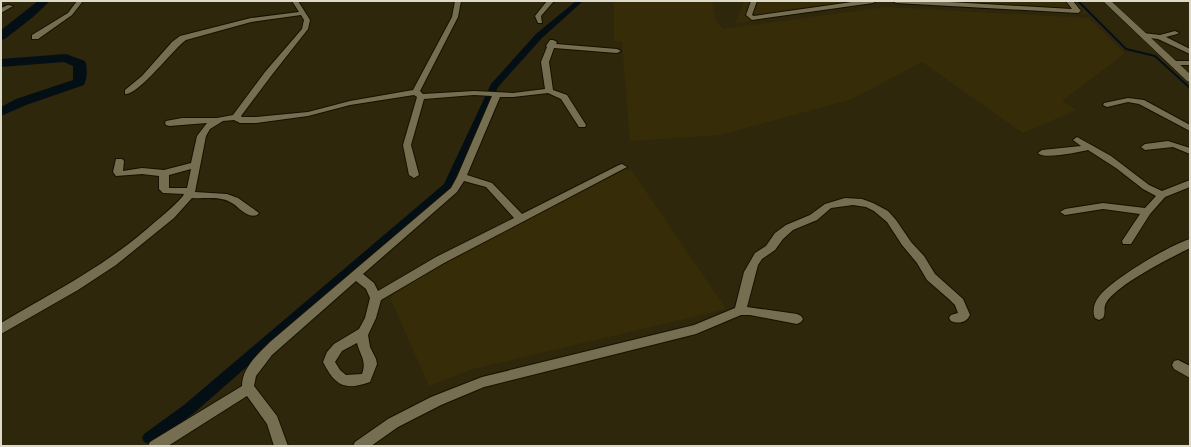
<svg xmlns="http://www.w3.org/2000/svg" width="1191" height="447" viewBox="0 0 1191 447" font-family="Mulish,sans-serif">
<style>
.built{fill:#362d08}
.lines{fill:none;stroke-linecap:round;stroke-linejoin:round}
.stream{stroke:#040f15;stroke-width:2}
.canal{fill:#040f15;fill-rule:evenodd}
.river{fill:#040f15;fill-rule:evenodd}
.minor-casing{stroke:#171000;stroke-width:2}
.tertiary-casing{stroke:#171000;stroke-width:1}
.minor{fill:#766e51;fill-rule:evenodd}
.tertiary{fill:#766e51;fill-rule:evenodd}
</style>
<rect width="100%" height="100%" fill="#2e270c"/>
<g class="built">
<polygon points="614,1 736,1 712,2 716,21 723,29 886,7 1088,18 1125,53 1062,101 1076,110 1023,133 922,62 852,99 720,135 630,141 622,42 614,41"/>
<polygon points="744,1 1075,1 1088,14 879,2 736,23"/>
<polygon points="624,169 632,171 726,309 473,369 429,386 390,297 434,267"/>
</g>
<g class="lines">
<polyline class="stream" points="1078,1 1126,49 1155,56 1190,88"/>
<polygon class="canal" points="576,1 583,1 542,38 498,87 451,188 194,413 154,442 149,444 144,442 142,438 144,434 184,405 444,184 491,84 536,34"/>
<g class="river">
<polygon points="38,1 50,1 33,17 5,39 1,40 1,30"/>
<path d="M66,54L85,61C88,67 87,80 84,85L26,105L1,116V107L16,99L73,80V66L64,62L1,67V59Z"/>
</g>
<defs>
<g id="minor">
<polygon points="77,1 83,1 72,15 38,39 32,39 32,35 68,13"/>
<path d="M292,1H298L310,20L308,29L271,76L241,116L242,117H256L308,112L350,101L413,90L452,17L455,1H461L458,17L420,91L423,94L474,91L513,93L545,89L541,62L547,47L546,46L550,40H553L557,42L556,44L617,49L621,51L617,53L554,48L549,62L553,90L567,95L586,125L585,127H579L561,99L548,93L513,97H500L467,175L492,183L522,214L619,165L622,164L627,167L444,263L381,300L376,318L368,335L370,347L376,359L377,364L370,382C345,391 335,386 323,362L327,352L334,344L359,329L365,318L370,298L366,289L356,281L272,355L256,376L254,386L277,416L288,446H274L267,424L247,396L168,446H148L150,442L242,386C242,368 258,354 270,342L451,188L457,177L492,96L474,95L424,99L411,145L419,175L414,178L409,175L403,145L417,97L414,95L350,105L308,116L256,123H240L234,120L223,121L210,129L206,136L195,192L227,194L238,198L259,213L257,215C246,219 239,206 230,202C219,196 204,199 192,198L174,218L116,265L78,290L1,334V323C53,292 100,269 147,229C159,218 172,209 183,196L184,194L163,193L159,189V176L142,174L116,176L113,172L116,159H122L124,161L123,171L142,168L164,170L191,163L197,136L207,123L169,126L166,125L165,123L166,121L182,118H217L233,115L265,72L302,29L304,20L301,15L251,22L186,40C173,49 138,96 125,94V90L142,76L172,42L180,36L251,18L299,12ZM191,169L187,188H169V175ZM464,181L486,187L514,218L436,257L378,291L374,283L363,274L457,192ZM357,343C360,355 367,361 362,374L346,375L340,370L335,362L342,351Z"/>
<polygon points="547,1 554,1 541,16 542,23 538,23 535,16"/>
<polygon points="751,1 757,1 752,15 754,16 859,1 876,1 873,3 752,20 746,15"/>
<polygon points="893,1 932,1 1072,9 1066,1 1073,1 1081,11 1078,13 896,3"/>
<polygon points="8,5 13,6 1,13 1,8"/>
<polygon points="1175,31 1179,33 1177,34 1166,37 1190,49 1190,54 1158,39 1143,37 1139,35 1143,33 1160,35"/>
<rect x="1170" y="61" width="20" height="4"/>
<polygon points="1128,98 1144,100 1190,125 1190,131 1139,104 1128,102 1107,107 1103,105 1104,103"/>
<path d="M1077,137L1111,156L1149,185L1162,191L1190,180V187L1165,197L1150,214L1131,244H1123L1122,241L1140,214L1103,209L1065,215L1060,212L1065,209L1103,203L1145,208L1156,196L1143,189L1116,168L1088,150C1078,152 1044,160 1038,153L1042,150L1081,146L1073,140Z"/>
<polygon points="1168,141 1190,148 1190,154 1173,147 1145,150 1141,147 1145,144"/>
<path d="M845,198L862,199L873,203L888,211L896,220L911,242L924,256L935,274L963,299L970,315C966,323 959,324 951,321L949,318L951,315L958,313L955,305L950,300L927,280L917,263L902,245L887,222L874,211L866,207L853,205L831,208L817,220L793,230L783,239L775,250L762,259L758,265L747,307L797,314L801,316L803,319L801,322L797,324L750,315H741L696,334L484,387L441,405L398,427L371,446H353L355,442L388,419L431,397L482,377L694,325L735,308L744,272L755,253L766,246L775,233L786,225L810,215L825,204Z"/>
<path d="M1190,239V248C1170,258 1116,285 1106,303C1103,308 1106,313 1103,318L1099,320L1095,318C1092,312 1094,303 1098,298C1110,280 1170,245 1190,239Z"/>
<polygon points="1178,360 1190,366 1190,378 1174,369 1172,365 1174,361"/>
</g>
<polygon id="tertiary" points="1103,1 1111,1 1190,74 1190,82 1187,81"/>
</defs>
<use href="#minor" class="minor-casing"/>
<use href="#tertiary" class="tertiary-casing"/>
<use href="#minor" class="minor"/>
<use href="#tertiary" class="tertiary"/>
</g>
<rect width="1191" height="447" fill="none" stroke="#dedaca" stroke-width="4"/>
</svg>
